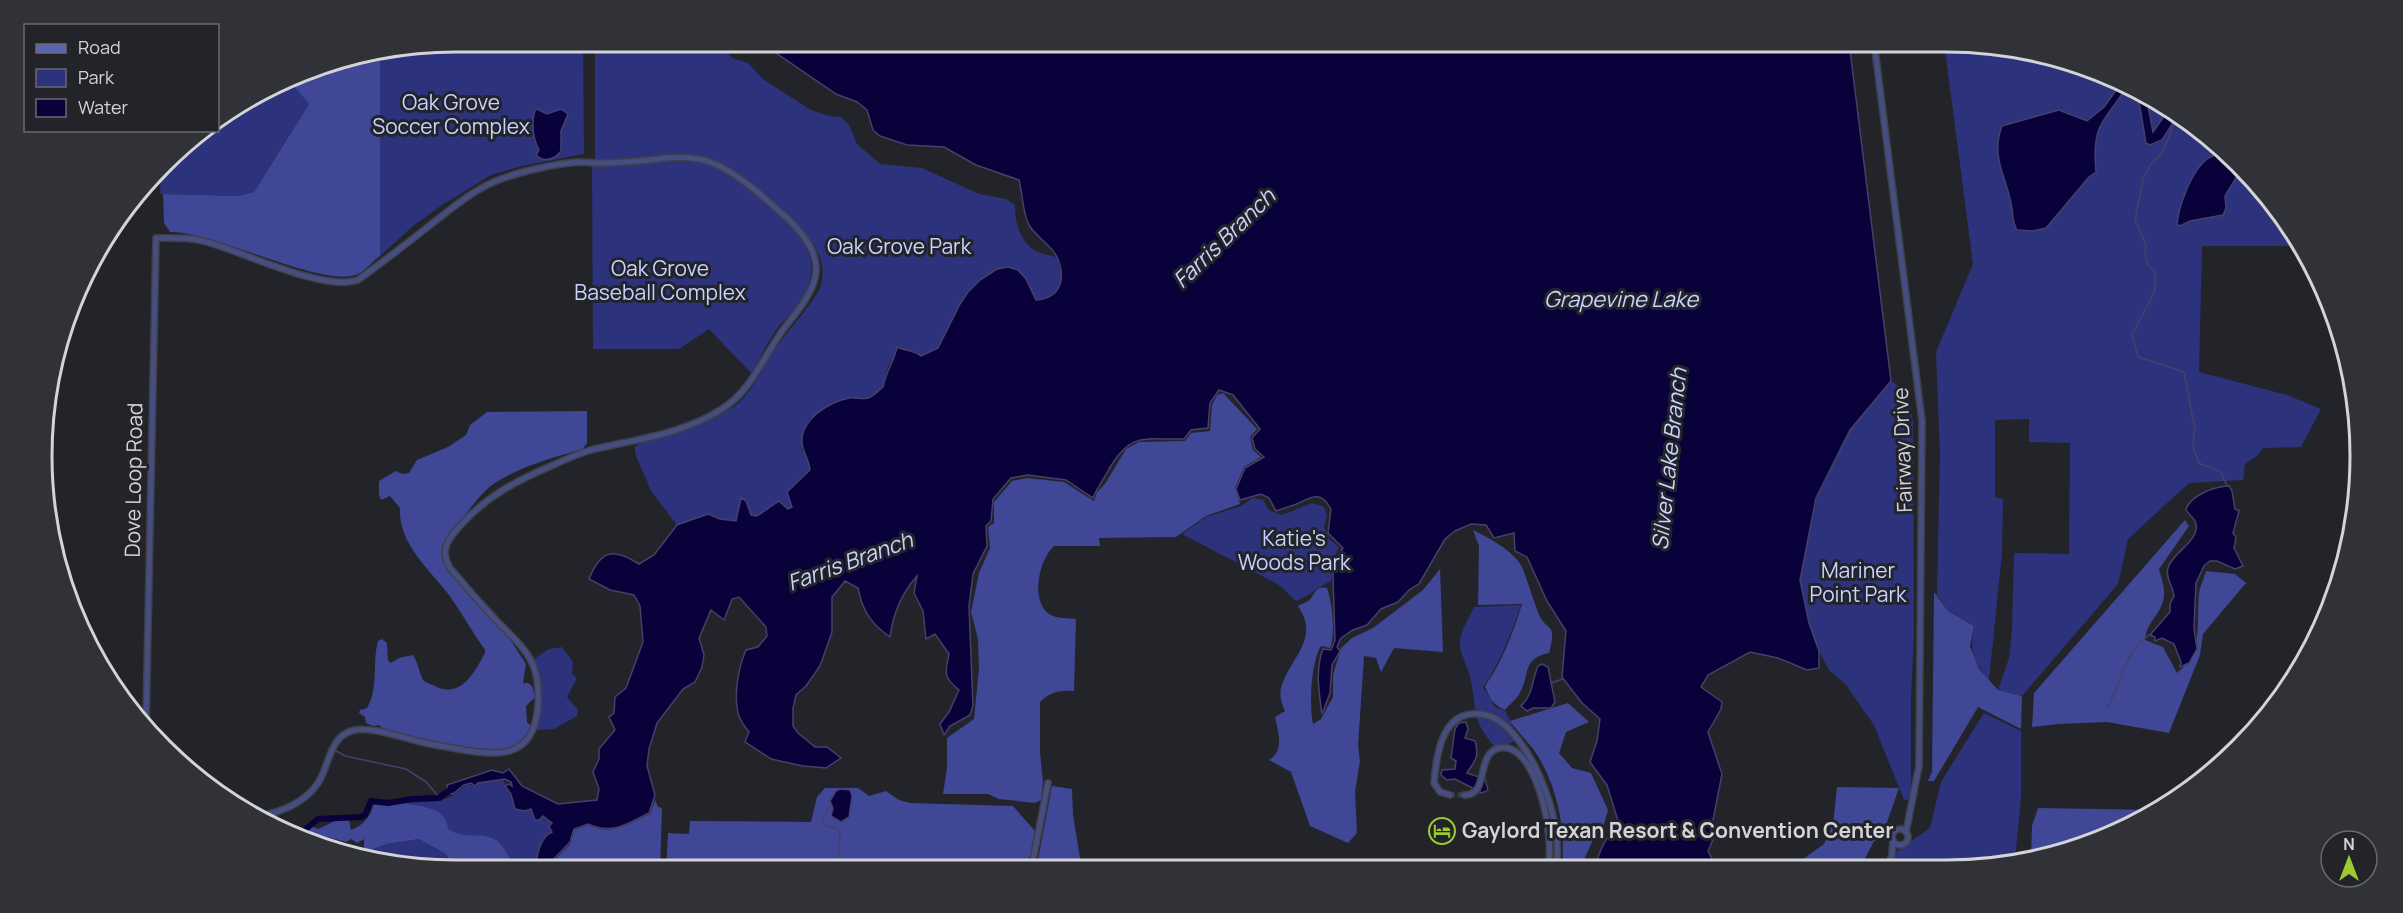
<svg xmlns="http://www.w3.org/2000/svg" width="2403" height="913" viewBox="0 0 2403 913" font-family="Manrope,sans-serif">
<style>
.green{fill:#2d327d}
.forest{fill:#3f4796}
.water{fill:#09013a;stroke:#464069;stroke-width:1.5}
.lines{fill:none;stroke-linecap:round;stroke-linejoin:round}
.stream{stroke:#464069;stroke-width:1.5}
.river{stroke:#09013a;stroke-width:6}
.tertiary-tunnel{stroke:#3d3e44;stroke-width:5;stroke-dasharray:5 2.5;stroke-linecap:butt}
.tertiary-casing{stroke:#3f4046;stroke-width:8}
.secondary-casing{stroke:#3f4046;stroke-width:8}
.tertiary{stroke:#464e81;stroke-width:5}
.secondary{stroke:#5964b6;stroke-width:5}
.labels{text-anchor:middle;stroke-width:6;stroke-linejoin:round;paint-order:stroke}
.park-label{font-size:21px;fill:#c8d2ff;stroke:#23242a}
.street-label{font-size:21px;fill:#d3d4d8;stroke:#23242a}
.poi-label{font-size:21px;font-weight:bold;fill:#d3d4d8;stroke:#23242a;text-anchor:start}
.water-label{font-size:22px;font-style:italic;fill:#c9d3ff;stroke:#23242a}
.rim{fill:none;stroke:#d3d4d8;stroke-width:3}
</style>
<rect width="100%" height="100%" fill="#23242a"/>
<g class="green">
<polygon points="457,42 583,42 584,154 522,166 491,175 442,205 413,226 380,256 380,55"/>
<path d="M595,42H719L732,58L748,63L764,80L811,110L829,116L841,117L849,125L857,144L880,164L922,168L979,194L1006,199L1015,205C1014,220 1020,241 1034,250C1040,254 1051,255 1058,258C1057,265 1062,270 1062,277C1063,292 1049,299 1036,301L1026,279L1008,267L997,269L968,291L938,348L921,356L917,352C892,350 887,364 883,387L870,398H849L809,419L802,450L809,462L810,470L787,492L793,506L788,509L779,501L757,516L750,515L746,501L736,521L720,519L708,514L677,525L651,491L635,453V447C642,440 655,440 665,437C687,429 712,420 732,408C753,394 763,365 778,345C788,331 812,304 819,290C838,247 779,208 752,185L747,188C781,216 831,248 803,298C797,308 787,317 779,326C768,341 760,358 752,374L709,329L679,349H593L592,166H609L608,160L595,159Z"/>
<path d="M1944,42L2054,56L2130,85L2199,128L2258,183L2303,246H2202L2199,372L2287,395L2321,409L2301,447L2263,448L2258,455L2245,464L2243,480L2189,483L2128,539L2118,584L2022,696L1998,690L2009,658L2012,629L2014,553L2069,554L2070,443L2029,442V419L1995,420V497L2003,499L2002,553L1989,680C1972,661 1970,650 1974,626L1948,611L1937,595L1940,455L1936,352L1973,264Z"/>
<polygon points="289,79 309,104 254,192 238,196 160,194 161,173 183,145 203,131 218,130 218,120 249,98"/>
<path d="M1891,381C1910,393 1909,400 1913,421L1914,635L1911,695V799L1904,800L1874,725L1846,685L1829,670L1819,651L1809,623L1800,580L1817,498L1850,430Z"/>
<path d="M1253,498L1263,500L1269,510L1282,515L1312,503L1324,507L1327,515L1324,527L1330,540L1339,547L1335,555L1331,581C1317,587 1310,596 1296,601L1279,585L1182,534L1206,517L1241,506Z"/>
<path d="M1521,605C1511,633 1501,662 1483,687L1495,707L1505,711L1519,738L1509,744L1494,746C1469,716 1478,711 1470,677C1468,667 1461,656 1460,646C1459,630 1469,620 1474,607Z"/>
<polygon points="562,647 573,662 572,674 577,678 567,697 578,710 577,716 554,729 537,730 541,695 534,659 549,649"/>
<polygon points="1984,713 2021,731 2021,797 2016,850 2007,866 2001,867 1891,868 1897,851 1930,828 1941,782"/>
<path d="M503,780L517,810L532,809L534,819L542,816L552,823L550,828L552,832L542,840L536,871H514C512,861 509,858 504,850C491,829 472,841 453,833C444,828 437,816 431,808L407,806L402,803L440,801L452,796L468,784L475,786L478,783Z"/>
<polygon points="419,839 446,854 447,860 456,861 469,869 483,871 456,871 397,863 387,857 368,851 387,844"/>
<polygon points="325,840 356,846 395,863 330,848 330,842 324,847 322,846"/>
</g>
<g class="forest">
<path d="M380,55V256C373,261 366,270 358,274C326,290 214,231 170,232L164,223L163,194L238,196L254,192L309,104L289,80L323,64Z"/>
<path d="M1223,393L1257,429L1250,437L1253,450L1261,457L1244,467L1235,488L1240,504L1206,516L1176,537L1099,538L1100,546H1054C1039,560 1030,600 1049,614C1057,619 1067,618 1076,619L1074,691C1060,690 1050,692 1040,702V753L1043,782L1041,800L1035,803L999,799L988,794H943L947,768V738L974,719L979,668L978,639L971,612L979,573L990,548L988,527L994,523V502L1012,481L1027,478L1064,482L1094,501L1097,492L1105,484L1126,449L1139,442L1185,441L1191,433L1210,431L1212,405L1217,395Z"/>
<path d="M587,411V443L583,449C554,457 518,467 492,485C480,494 471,508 461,520C451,532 443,540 443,556L486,612L508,636L526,664L523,683H528L532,686L535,697L526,706L527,722L532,727C526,737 521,745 509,748C491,754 389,740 379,725L373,726L366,723L365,717L359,713L360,710L367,708C379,688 372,662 378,641L382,639L387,643L388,660L391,663L399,658L413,655C419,664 420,677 424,681C427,683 433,685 437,687C462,698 475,671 485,653V650C472,632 462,613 449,595C429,569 398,543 400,508L390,496L381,500L379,495V481L396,471L402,474L409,473L417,460L448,447L466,435L470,425L487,412Z"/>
<path d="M2185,520L2189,526L2159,569C2162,580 2167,592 2162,604C2157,618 2147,622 2145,640L2163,647L2177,673C2204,651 2196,625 2199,594C2200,586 2204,579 2206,571L2235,574L2246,583L2203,634L2200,655L2169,733L2107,722L2058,724L2032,727L2034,693Z"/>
<path d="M1473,530C1489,538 1513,550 1522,567C1528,581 1532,597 1538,612C1546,634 1558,619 1549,653C1520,659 1531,677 1518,696C1514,701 1509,705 1505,710C1493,705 1489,698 1485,686C1502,662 1513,633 1522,604L1478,605L1479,546Z"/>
<path d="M1440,569L1443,652L1394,648L1381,672L1376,658L1364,656L1358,746L1360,761L1355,792L1357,833L1348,843L1310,826L1291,772L1269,760C1285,750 1278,733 1275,717L1285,711C1282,704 1279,696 1281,688C1289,658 1321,640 1298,606C1301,604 1305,603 1308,601C1316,595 1314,585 1327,588C1332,602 1336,634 1330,648L1321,646C1311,662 1309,706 1313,724L1321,719L1333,697V675L1341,648L1352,638L1373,628L1423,590Z"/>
<polygon points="1934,592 1948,611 1974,626 1970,646 1979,669 1998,690 2022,696 2021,729 1978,707 1934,781 1928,781 1932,772"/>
<path d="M1568,703L1589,722L1566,732L1559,753L1572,768L1591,773L1608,810L1604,824L1593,840L1580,868H1562C1566,828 1557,784 1534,750C1526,740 1517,731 1510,721Z"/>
<polygon points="1052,786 1072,789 1073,815 1082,870 1036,870"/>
<polygon points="1837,787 1899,788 1885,828 1873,843 1860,868 1791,868 1824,844 1833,824"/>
<polygon points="825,788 858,788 869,796 886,791 899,800 910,803 1013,806 1035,831 1027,870 666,871 668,833 689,834 690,821 811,822 817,797"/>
<path d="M655,800L658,807L662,808L660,871H554L553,862L571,843L574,830L588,825C612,836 628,824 650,814Z"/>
<path d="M377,803C386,807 392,801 401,803C419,806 447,806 448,829C469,843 490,826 504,849C509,857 512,861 514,871L469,869L456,861L450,863L446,854L419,839L387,844L368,851L364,849V839L357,843L351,839L346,842L328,837L321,840L313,837L306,841L300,838V834L311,826L318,829L339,819L349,820L351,830C362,826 371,817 373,805Z"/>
<polygon points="2038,808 2157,810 2130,828 2031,858 2032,826"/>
</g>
<g class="water">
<path d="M760,42H1849L1891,381L1850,430L1816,498L1800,580L1809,623L1819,651V668L1807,670L1778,658L1750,652L1708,675L1701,687L1722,702L1721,709L1708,732L1722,774L1713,820L1714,837L1708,851L1717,868H1594C1600,851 1605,837 1619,824L1607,785L1590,762L1597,741L1600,719L1582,703L1562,677L1566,631L1547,601L1527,557L1515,551L1514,533L1494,538L1486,525L1471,524L1455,531L1445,539L1419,584L1409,590L1398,602L1381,609L1367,625L1353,630L1341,638L1337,647L1340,651L1332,665L1330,693L1322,714C1319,692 1315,670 1323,649L1331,650L1335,640L1333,575L1336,560L1343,548L1328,533L1331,509C1319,488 1310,499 1294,505C1288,507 1282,509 1276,511L1269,498L1261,494L1240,500L1236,489L1245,468L1264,457L1255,449L1252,438L1260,429L1233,395L1219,390L1210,403L1208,428L1191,430L1184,439C1145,440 1131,431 1109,469C1104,479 1097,488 1093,498L1066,480L1028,475L1011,478L993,499L991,521L986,526L987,546L973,574L969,606L973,706L970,715L950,726L944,735L940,724L949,712L959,690C943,677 945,673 949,654L935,634L926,639L923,611L914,593L917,576C901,594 893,614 890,637C871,624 862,610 858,588L845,581L832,597V632L820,666L806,686L796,695L793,708V726L798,733L815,747H827L841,758L826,768L803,766L771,759L745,742L749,732C745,727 741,722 739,716C733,697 738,668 746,650L758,647L767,636L766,627L739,597L732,599L724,620L711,610L699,638L704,655L702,667L695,682L683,689L657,723L649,749L647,766L655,795L649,813C628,824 612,835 588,824L574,829L570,842L552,861V871H536C536,859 539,837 552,832L549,826L552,823L543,816L539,820H535L531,809L525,811L515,809L511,794L505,786L509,784L512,786L511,782L505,779L478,783L475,786L471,783L464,785L453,794L448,791L447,785L492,770L503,773L509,769L522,786L558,804L597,800L599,789L593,772L599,759V749L615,730L609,717L614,713L615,697L626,688L643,642L640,606L634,595L610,590L589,579C601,550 613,547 639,564L654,555L677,525L708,514L720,519L736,521L741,498L746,501L751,515L757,516L779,501L788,509L792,507L787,492L810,470C809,458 801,451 802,439C803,418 830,402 849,398C855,397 862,400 868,398C873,397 879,390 883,387C886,371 895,360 897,347C905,351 915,350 921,356L938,348L960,304L968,292L980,280L997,269L1008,267L1018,270L1026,279L1036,300C1062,298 1066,277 1057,257C1052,246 1036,237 1029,225C1022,211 1023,195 1019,180L976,165L944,147L907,145L880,136L873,130L867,110L857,102L836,94Z"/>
<path d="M2122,82L2128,84C2120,100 2106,113 2099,129C2094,142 2095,158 2096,172L2089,177L2046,228L2033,231L2017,230C2012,221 2013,217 2012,208C2007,177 1990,158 2002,126L2059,110L2087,121L2104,107Z"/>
<polygon points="2137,89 2146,95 2153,132 2169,109 2178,115 2162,140 2150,145 2146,143"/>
<path d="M537,109L547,114L561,109L568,114L561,131V151C555,159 544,163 536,155L539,150C533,139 531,123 535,110Z"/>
<path d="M2225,152L2242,168L2225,196L2226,208L2223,215L2190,221L2180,226L2177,224C2179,206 2191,171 2207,159C2212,155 2219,154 2225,152Z"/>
<path d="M2229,486L2232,491L2235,509L2239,511L2233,533L2236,537L2234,548L2243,566L2235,569L2217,561H2210L2204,566L2196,583L2194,628L2197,649L2189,663L2180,667L2181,662L2174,644L2162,638L2155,641V637L2150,635L2170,612V604L2174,596C2173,586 2165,578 2168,568C2172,552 2203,540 2195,521C2193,517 2188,514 2186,510C2189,496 2215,486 2229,486Z"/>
<path d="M1542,664L1548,667L1555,702L1551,708H1533L1527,711L1521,706C1533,695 1532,680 1538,666Z"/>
<path d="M1466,722L1468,729L1465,738L1475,741C1480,759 1474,761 1467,773L1485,779L1488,790L1482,793L1455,779L1447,780L1441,775L1442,770L1455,769L1456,761L1451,758L1455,729L1459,723Z"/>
<polygon points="840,789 850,790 852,796 849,817 841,822 831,816 833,808 830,801 836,791"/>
</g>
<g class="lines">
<g class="stream">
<path d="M2178,115L2163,151L2151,164L2143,179L2135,220L2146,245L2145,254L2147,263L2155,272V291L2132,335L2138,357L2184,372L2195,430C2191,442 2194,451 2199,463L2221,472L2227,486"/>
<polyline points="1551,683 1563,679"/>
<path d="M2107,708C2122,683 2124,652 2149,635"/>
<polyline points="336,751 345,756 406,769 426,782 440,798"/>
<polyline points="831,804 822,821 824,825 837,828 840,833 837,870"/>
</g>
<polyline class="river" points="296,837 318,819 361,817 365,815 371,801 388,803 412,799 439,798 454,787"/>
<polyline class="tertiary-tunnel" points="1450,795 1464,795"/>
<defs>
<g id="tertiary">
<polyline points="1874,42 1922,421 1919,766 1906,832"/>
<path d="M146,723L156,238C173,238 190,237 207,242C243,252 324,292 358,280C384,261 409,242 434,222C455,206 476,188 501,179C522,171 555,164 578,162C585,162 593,163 600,163C619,163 639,161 658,159C675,157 694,156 710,162C736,171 767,200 787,218C828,257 823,281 789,322C765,351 754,389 722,409C681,435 636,439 591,450C577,454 564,460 551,466C516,481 485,497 459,527C447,540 440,551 450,568C465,586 480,603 496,620C507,632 521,643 529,657C538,671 539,690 538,706C533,771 481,752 435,745C413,742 376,726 355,730C329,735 330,765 318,783C304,804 279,813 255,817"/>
<path d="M1450,795L1440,792L1434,783C1436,758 1441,716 1472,714C1483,713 1493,716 1502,723C1537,751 1564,825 1556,868"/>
<path d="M1464,795C1490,796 1475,754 1499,748C1537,739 1557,844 1547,868"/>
<circle cx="1900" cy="837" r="8"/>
<polyline points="1887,868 1892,855 1893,840"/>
<polyline points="1031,870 1048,783"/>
</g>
<polyline id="secondary" points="348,856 351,857"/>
</defs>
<use href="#tertiary" class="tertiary-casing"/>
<use href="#secondary" class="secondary-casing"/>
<use href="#tertiary" class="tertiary"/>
<use href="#secondary" class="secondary"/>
</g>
<defs>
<symbol id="hotel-ring" viewBox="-11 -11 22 22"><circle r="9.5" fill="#23242a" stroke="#9dca30" stroke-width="1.5"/><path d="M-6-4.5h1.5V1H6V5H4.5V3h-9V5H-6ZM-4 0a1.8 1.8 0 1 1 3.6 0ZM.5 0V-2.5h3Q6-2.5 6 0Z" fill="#9dca30"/></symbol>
</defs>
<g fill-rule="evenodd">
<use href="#hotel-ring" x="1427" y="816" width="30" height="30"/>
</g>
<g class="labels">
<g class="park-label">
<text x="451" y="110">Oak Grove<tspan x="451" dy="24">Soccer Complex</tspan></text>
<text x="899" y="254">Oak Grove Park</text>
<text x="660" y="276">Oak Grove<tspan x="660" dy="24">Baseball Complex</tspan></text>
<text x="1294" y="546">Katie's<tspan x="1294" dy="24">Woods Park</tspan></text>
<text x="1858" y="578">Mariner<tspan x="1858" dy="24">Point Park</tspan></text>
</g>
<g class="street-label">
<text transform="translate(1903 450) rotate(-92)" y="7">Fairway Drive</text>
<text transform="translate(134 480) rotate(-89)" y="7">Dove Loop Road</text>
</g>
<g class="poi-label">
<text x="1462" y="838">Gaylord Texan Resort &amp; Convention Center</text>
</g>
<g class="water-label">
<text transform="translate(1224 238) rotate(-44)" y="8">Farris Branch</text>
<text x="1621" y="307">Grapevine Lake</text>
<text transform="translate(1669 459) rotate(-84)" y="8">Silver Lake Branch</text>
<text transform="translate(850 561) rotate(-20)" y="8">Farris Branch</text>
</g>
</g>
<path d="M0 0H2403V913H0ZM456 52H1946A404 404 0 0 1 2350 456V456A404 404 0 0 1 1946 860H456A404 404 0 0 1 52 456V456A404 404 0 0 1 456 52Z" fill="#313238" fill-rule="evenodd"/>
<path class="rim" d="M456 52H1946A404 404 0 0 1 2350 456V456A404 404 0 0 1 1946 860H456A404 404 0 0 1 52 456V456A404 404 0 0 1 456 52Z"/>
<rect x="24" y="24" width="195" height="108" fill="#23242a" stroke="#696a70" stroke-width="1.5"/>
<rect x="36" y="44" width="30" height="9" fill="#5964b6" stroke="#696a70" stroke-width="1.5"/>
<text x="78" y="54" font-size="18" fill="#d3d4d8">Road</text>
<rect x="36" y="69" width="30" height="18" fill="#2d327d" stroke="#696a70" stroke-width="1.5"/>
<text x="78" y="84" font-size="18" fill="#d3d4d8">Park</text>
<rect x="36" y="99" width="30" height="18" fill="#09013a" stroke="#696a70" stroke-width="1.5"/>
<text x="78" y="114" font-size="18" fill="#d3d4d8">Water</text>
<g transform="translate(2349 859)"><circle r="28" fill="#23242a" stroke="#696a70" stroke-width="1.5"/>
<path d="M0-4.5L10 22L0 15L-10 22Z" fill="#9dca30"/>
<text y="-9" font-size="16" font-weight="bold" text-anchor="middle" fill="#d3d4d8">N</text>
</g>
</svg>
